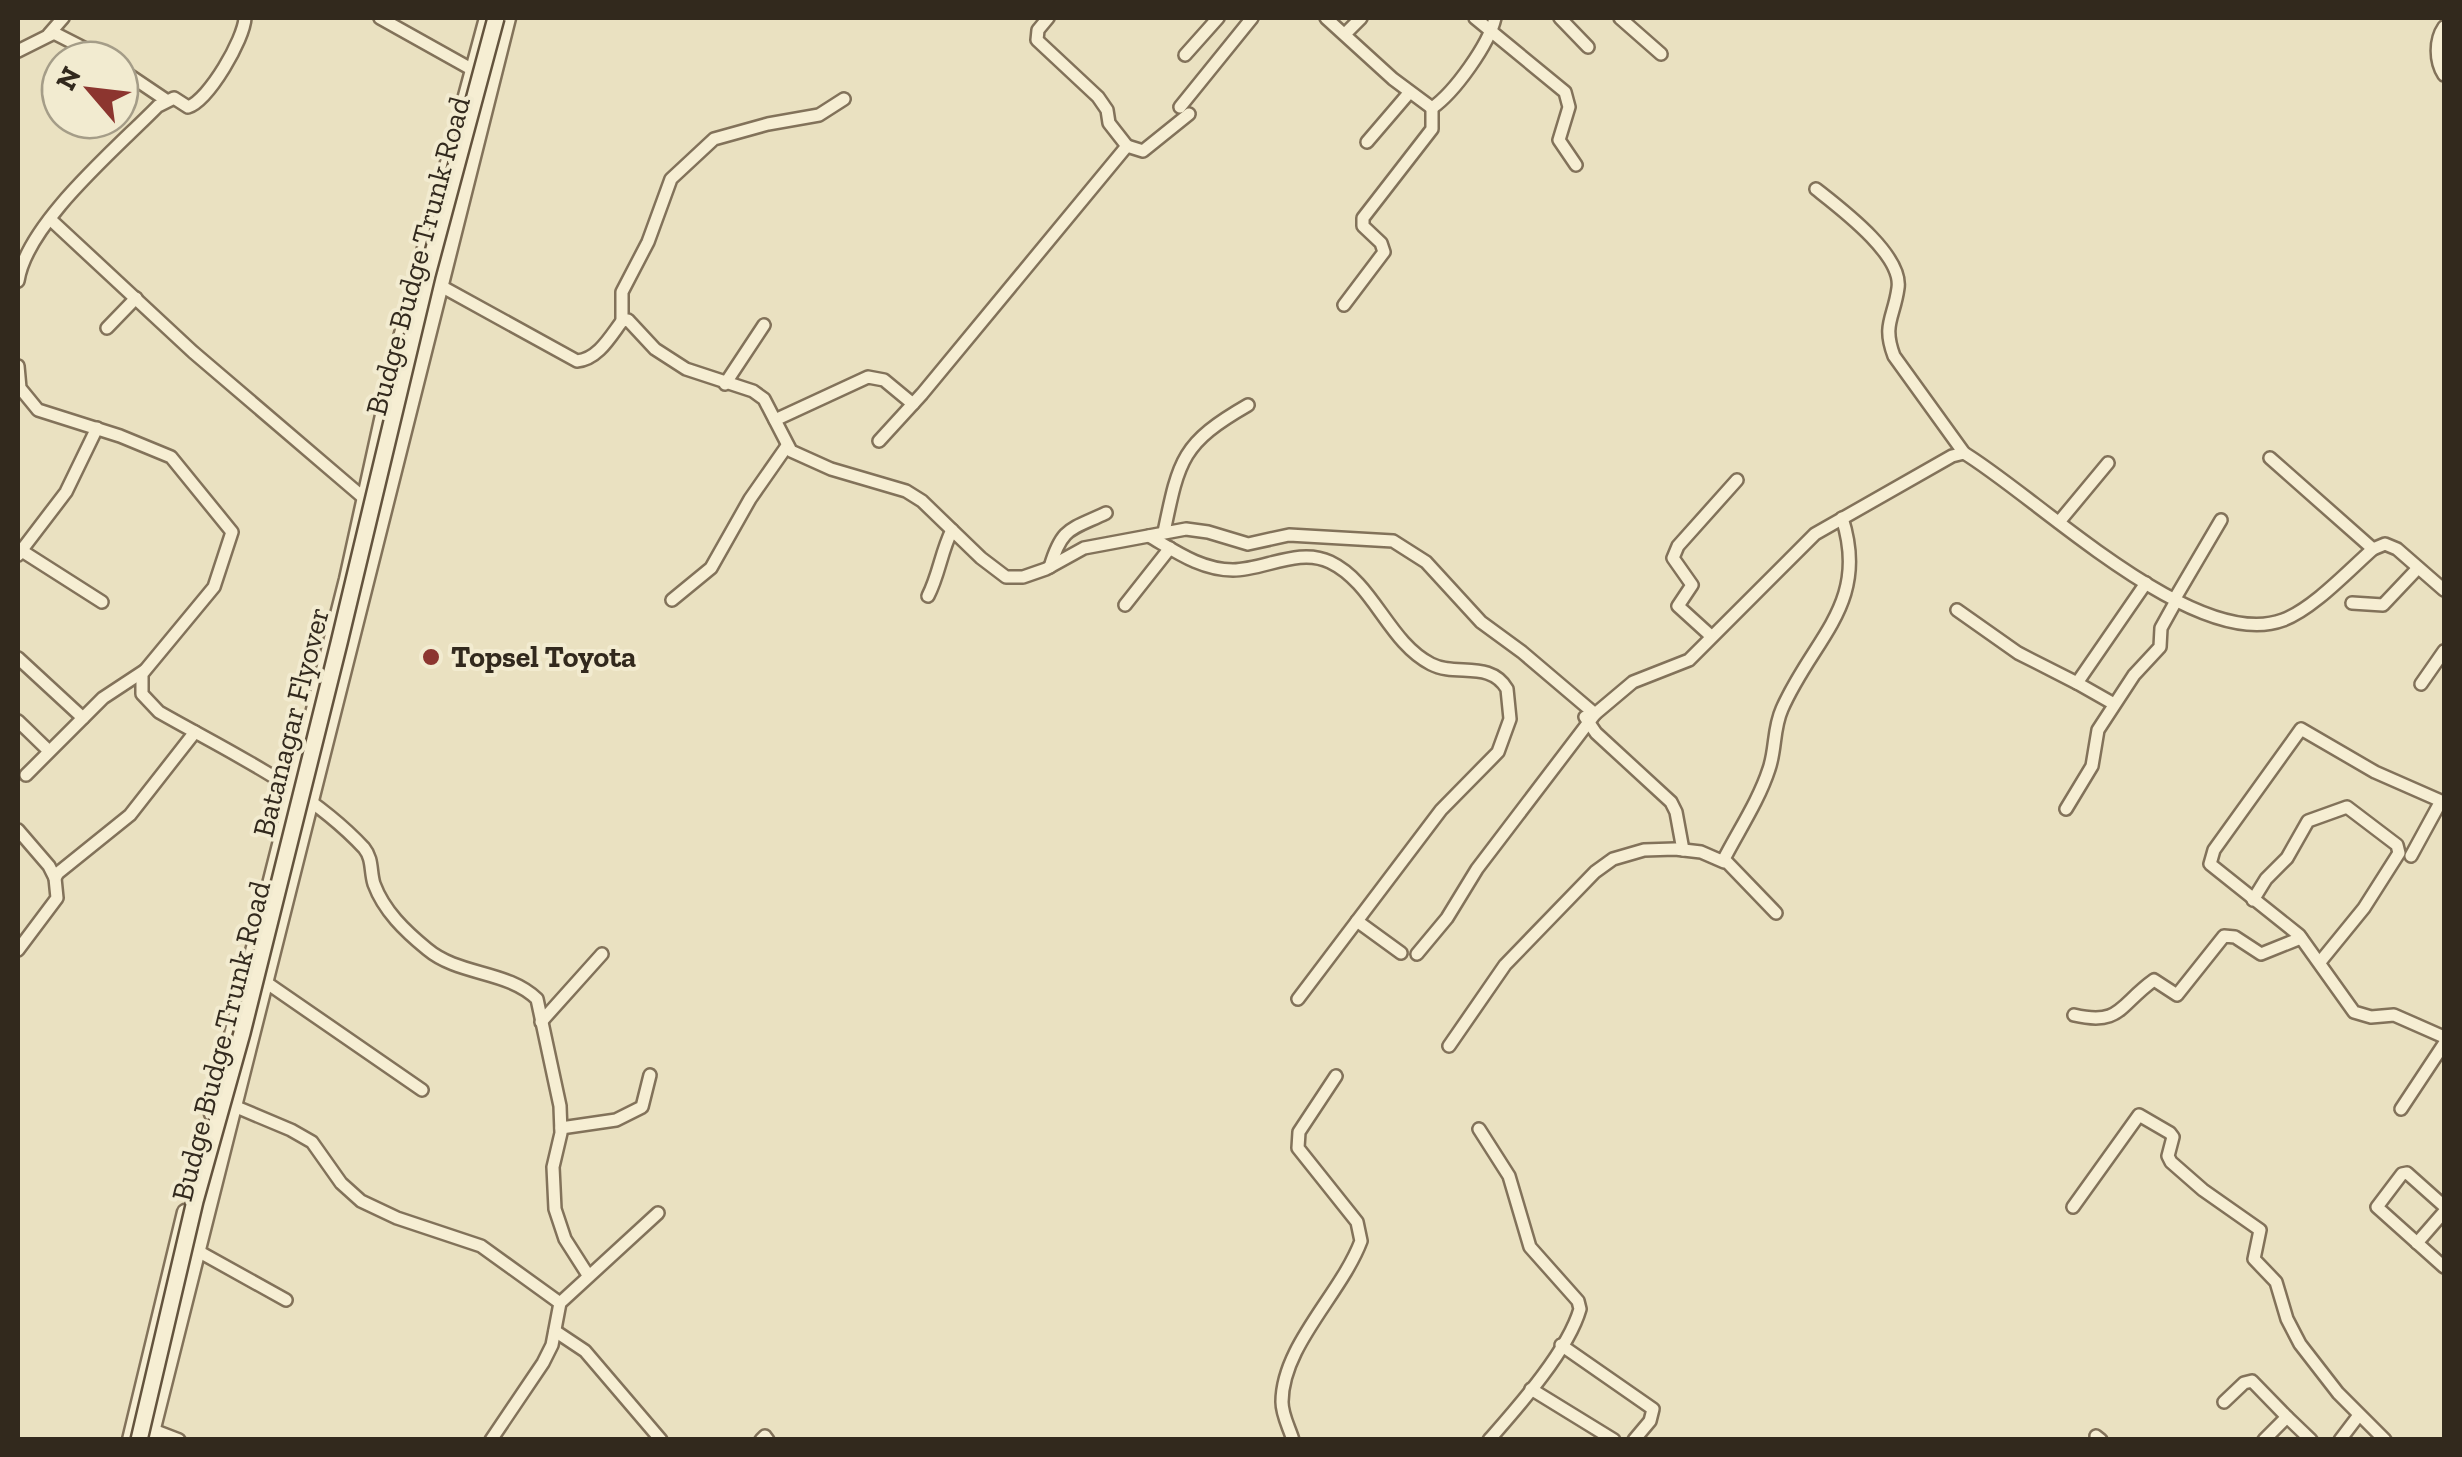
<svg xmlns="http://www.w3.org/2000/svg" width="2462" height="1457" viewBox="0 0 2462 1457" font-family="'Zilla Slab',serif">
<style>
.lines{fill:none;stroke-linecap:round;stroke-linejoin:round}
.minor-casing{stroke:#82725a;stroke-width:16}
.tertiary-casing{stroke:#82725a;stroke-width:19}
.minor{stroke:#f6eed3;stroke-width:11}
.tertiary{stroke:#f6eed3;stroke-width:14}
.secondary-bridge-casing{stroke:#63533d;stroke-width:20;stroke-linecap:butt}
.secondary-bridge{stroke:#f6eed3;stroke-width:15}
.poi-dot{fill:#8c352f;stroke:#f2ebd0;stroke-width:4}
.labels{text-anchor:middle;stroke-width:8;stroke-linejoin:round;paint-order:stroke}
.street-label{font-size:30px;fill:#32291d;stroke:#f2ebd0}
.poi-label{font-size:30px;font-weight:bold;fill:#32291d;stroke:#f2ebd0;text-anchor:start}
</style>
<rect width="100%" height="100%" fill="#eae1c1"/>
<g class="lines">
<defs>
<g id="minor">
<polyline points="380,18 473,70"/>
<path d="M1326,18L1393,79L1432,108C1455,92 1489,44 1495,18"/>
<polyline points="1475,18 1565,92 1569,107 1559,140 1576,165"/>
<polyline points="1560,18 1588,47"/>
<polyline points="1620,18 1661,54"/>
<path d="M2444,27C2435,40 2435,61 2444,75"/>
<polyline points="49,34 63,18"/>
<polyline points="1345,34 1361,18"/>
<polyline points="18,51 54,33 107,60"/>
<polyline points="1185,55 1218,18"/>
<polyline points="120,69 166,100"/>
<polyline points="1180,107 1252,18"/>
<polyline points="1367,142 1409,93"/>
<polyline points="1127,146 1143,151 1189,114"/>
<path d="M1816,189C1840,208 1903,255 1898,288C1894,318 1882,324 1894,356L1964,453"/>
<polyline points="50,219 193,352 365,499"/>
<path d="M18,281C27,223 117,148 158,106L174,98L188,107C209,100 244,39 245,18"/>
<path d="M439,285L577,361C598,359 610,337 622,321L628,320L655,349L686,369L753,391L764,399L791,451L831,469L906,491L922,501L981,558L1006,577H1023L1046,569L1084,548L1186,529L1208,532L1248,544L1289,535L1393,541L1426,562L1481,622L1522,652L1595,714L1633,682L1689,660L1815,534L1952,456L1964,453C2037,497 2195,653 2283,620C2313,609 2349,570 2373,549L2385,544L2397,549L2444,590"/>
<polyline points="1344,305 1384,252 1381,243 1363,226 1363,218 1432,129 1432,108"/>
<polyline points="622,321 622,292 648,242 671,179 714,139 768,124 819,115 844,99"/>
<polyline points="107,328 136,298"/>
<path d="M18,366L20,388L38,410L120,436L171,457L232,532L214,587L142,674V694L159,712C229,752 308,788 364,848C373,859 370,871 374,884C384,911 405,931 427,949C459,976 507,970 537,999L560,1106L561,1133L553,1167L555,1209L565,1239L588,1275"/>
<polyline points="725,384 764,325"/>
<polyline points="775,420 868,377 884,380 913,404"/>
<polyline points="879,441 922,394 1127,146 1109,123 1107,110 1098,97 1037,40 1038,30 1048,18"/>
<polyline points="2270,458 2373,549"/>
<polyline points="2059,522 2108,463"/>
<path d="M1164,532C1179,459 1182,443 1248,405"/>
<path d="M1149,536C1175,551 1201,570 1233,570C1264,570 1299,547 1330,562C1374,583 1388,642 1431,664C1456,677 1490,660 1507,689L1510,719L1498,752L1441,810L1298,999"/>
<polyline points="21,551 66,492 97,428"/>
<polyline points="18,555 22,551 102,602"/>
<path d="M1050,567C1062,527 1070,530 1106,513"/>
<path d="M928,596C939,575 941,552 952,530"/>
<polyline points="672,600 711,568 750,499 787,446"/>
<polyline points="2174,600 2221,520"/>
<polyline points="2352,603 2383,605 2418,568"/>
<polyline points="1125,605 1170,548"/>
<polyline points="1957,610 2018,653 2077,683 2146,583"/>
<polyline points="1711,636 1678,606 1692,585 1673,558 1678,546 1737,480"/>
<polyline points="18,658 83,718"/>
<polyline points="2077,683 2114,704"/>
<polyline points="2421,684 2444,651"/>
<polyline points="1585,717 1596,733 1671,802 1676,812 1683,850"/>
<polyline points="18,721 49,751"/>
<polyline points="26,775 103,698 144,671"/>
<polyline points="2066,809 2092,766 2098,730 2134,675 2160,647 2161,628 2176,601"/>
<polyline points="18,830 49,866 55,878"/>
<polyline points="2411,856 2441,801 2375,772 2301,729 2214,850 2210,864 2299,935 2354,1012 2371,1017 2394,1015 2444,1037"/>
<polyline points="2253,900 2266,879 2287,858 2308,821 2347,807 2397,845 2399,853 2364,908 2320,962"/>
<path d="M1776,913L1724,859C1739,830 1759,800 1769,769C1776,749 1773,729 1782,709C1813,638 1870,604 1842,518"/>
<polyline points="1357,921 1401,953"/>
<polyline points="18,950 57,898 55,878 58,873 130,815 195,732"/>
<polyline points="1417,954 1447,918 1477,869 1595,714"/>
<polyline points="267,983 422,1090"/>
<path d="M2074,1015C2121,1026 2119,1005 2154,980L2177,995L2224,936L2235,937L2261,954L2301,938"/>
<polyline points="541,1022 602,954"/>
<polyline points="1449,1046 1505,965 1595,872 1613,859 1644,850 1675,849 1701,852 1724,862"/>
<polyline points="234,1106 291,1130 312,1142 341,1183 361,1201 397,1218 481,1246 560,1303"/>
<polyline points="2401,1109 2444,1044"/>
<polyline points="561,1128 616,1120 642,1107 650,1075"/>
<path d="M1479,1129L1509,1176L1530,1247L1578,1301L1580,1309C1568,1351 1518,1407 1489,1440"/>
<polyline points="2444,1206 2407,1173 2402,1174 2377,1207 2444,1267"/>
<polyline points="2073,1207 2139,1115 2170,1133 2173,1137 2168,1156 2171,1162 2203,1190 2260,1230 2254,1259 2276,1282 2287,1319 2300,1344 2338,1393 2385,1440"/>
<polyline points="2417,1243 2444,1212"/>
<polyline points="196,1250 286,1300"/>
<polyline points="555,1331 585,1351 661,1440"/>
<polyline points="1561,1345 1653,1409 1650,1421 1634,1440"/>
<polyline points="1531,1389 1614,1440"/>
<polyline points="2224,1402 2244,1383 2252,1381 2287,1417"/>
<polyline points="153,1430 179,1440"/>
<polyline points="2096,1436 2101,1440"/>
<polyline points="491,1440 543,1363 552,1345 560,1303 658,1213"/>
<polyline points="761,1440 765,1436 768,1440"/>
<path d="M1293,1440C1289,1427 1282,1415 1282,1402C1282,1346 1341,1294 1361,1241L1357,1222L1298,1148L1299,1132L1336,1076"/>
<polyline points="2264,1440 2287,1417 2311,1440"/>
<polyline points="2340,1440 2359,1415"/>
</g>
<g id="tertiary">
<polyline points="212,1114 347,579 396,356 487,18"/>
<polyline points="130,1440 185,1212"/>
<polyline points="150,1440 508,18"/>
</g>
</defs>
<use href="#minor" class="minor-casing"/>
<use href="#tertiary" class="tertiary-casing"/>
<use href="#minor" class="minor"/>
<use href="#tertiary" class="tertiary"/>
<defs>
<polyline id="secondary-bridge" points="139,1440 195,1201 242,1033 339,643 427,275 496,18"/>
</defs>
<use href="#secondary-bridge" class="secondary-bridge-casing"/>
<use href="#secondary-bridge" class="secondary-bridge"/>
</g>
<circle class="poi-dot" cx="431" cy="657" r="10"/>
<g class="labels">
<g class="street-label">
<text transform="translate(418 256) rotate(-75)" y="10">Budge Budge Trunk Road</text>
<text transform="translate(291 722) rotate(-76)" y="10">Batanagar Flyover</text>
<text transform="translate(221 1041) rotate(-76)" y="10">Budge Budge Trunk Road</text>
</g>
<g class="poi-label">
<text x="451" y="667">Topsel Toyota</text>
</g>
</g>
<rect width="2462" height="1457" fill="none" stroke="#32291d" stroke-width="40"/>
<g transform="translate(90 90) rotate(298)"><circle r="48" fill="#f2ebd0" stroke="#a59d88" stroke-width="2.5"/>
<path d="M0-8L18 38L0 25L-18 38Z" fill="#8c352f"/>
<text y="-15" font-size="28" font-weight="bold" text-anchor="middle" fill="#32291d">N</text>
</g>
</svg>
